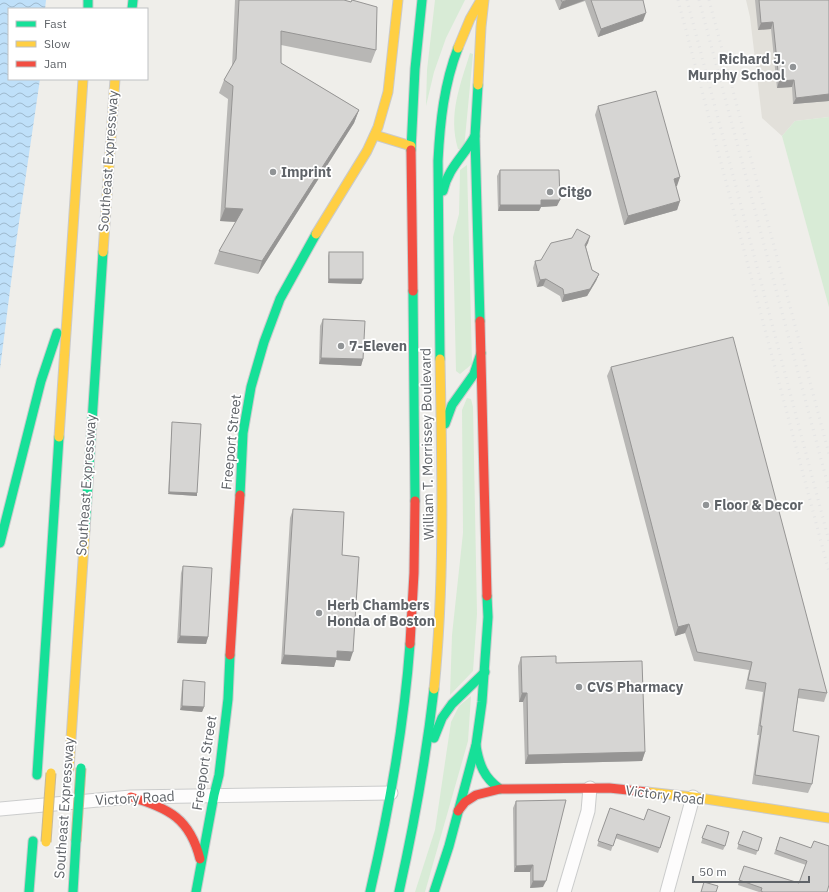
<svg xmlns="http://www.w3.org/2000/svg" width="829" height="892" viewBox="0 0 829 892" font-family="'IBM Plex Sans',sans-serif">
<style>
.education{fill:#e2e0da}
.green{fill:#d8ebd6}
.water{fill:url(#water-waves)}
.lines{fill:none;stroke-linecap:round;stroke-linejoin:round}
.street-casing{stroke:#cbcccc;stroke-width:15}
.fast-casing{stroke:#cacacb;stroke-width:11}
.slow-casing{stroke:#cacacb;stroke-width:11}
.jam-casing{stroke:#cacacb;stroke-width:11}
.street{stroke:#fdfcfc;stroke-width:13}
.fast{stroke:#16e098;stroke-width:9}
.slow{stroke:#ffcf43;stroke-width:9}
.jam{stroke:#f24e42;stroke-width:9}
.rail{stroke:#e4e4e4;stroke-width:3;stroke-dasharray:1 5;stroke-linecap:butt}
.fast-bridge-casing{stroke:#c8b996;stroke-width:11;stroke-linecap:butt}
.slow-bridge-casing{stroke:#c8b996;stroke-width:11;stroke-linecap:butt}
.fast-bridge{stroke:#16e098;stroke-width:9}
.slow-bridge{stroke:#ffcf43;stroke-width:9}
.wall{fill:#b8b7b5}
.shaded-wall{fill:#969594}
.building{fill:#d6d5d3;stroke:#969594}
.poi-dot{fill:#919496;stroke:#fff;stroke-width:1.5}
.labels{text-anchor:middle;stroke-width:3.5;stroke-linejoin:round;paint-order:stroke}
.poi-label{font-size:14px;font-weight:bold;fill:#5f6368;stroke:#fff;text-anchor:start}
.street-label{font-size:14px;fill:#5f6368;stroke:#fff}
</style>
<defs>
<pattern id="water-waves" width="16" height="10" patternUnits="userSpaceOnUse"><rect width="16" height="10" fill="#bfe0f9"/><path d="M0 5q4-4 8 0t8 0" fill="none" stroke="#9eb9cd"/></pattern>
</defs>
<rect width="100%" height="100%" fill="#efeeea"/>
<polygon class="education" points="746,0 829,0 829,117 795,121 782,136 762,118 750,17"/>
<g class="green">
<polygon points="435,0 465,0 446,38 434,72 426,106 427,70"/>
<path d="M470,53L473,54L464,149H458C448,114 460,86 470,53Z"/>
<polygon points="829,117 829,307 782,136 795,121"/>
<polygon points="467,165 472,364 460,374 456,371 453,237 459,214 460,170"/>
<polygon points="467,398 471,399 473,407 477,614 473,671 450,695 452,635 463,533 462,410"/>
<polygon points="471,696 468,741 425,892 415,892 435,830 451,722 459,706"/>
</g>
<polygon class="water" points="0,0 46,0 45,9 9,9 9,79 40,79 16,243 0,369"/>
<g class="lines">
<defs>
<g id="street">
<polyline points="0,809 131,797 391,793"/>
<polyline points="564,892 588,811 590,788"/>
<polyline points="667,892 693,797"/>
</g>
<g id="fast">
<polyline points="88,0 88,9"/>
<polyline points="132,9 133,0"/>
<polyline points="478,85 475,136 480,321"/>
<polyline points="411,150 415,69 422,0"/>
<path d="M443,191C448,168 464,156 475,136"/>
<polyline points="413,291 415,501"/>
<path d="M440,359L438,161C440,122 444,84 458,48"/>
<polyline points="445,424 452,405 474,374 481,353"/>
<polyline points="240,495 243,433 251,387 264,342 280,299 316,234"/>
<polyline points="85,530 103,252"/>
<polyline points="0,543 41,381 57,333"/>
<polyline points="434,738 442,718 452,704 485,672"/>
<path d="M476,746C479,764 484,778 500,789"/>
<polyline points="37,775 59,437"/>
<polyline points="29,892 33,841"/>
<polyline points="73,892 76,841"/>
<polyline points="196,892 214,795 219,775 228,699 230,655"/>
<path d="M370,892C389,810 404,728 410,644"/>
<path d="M399,892C414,825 426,758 434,689"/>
<polyline points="434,892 449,846 476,745 482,702 488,617 487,596"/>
</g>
<g id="slow">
<polyline points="458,48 470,19 481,0"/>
<polyline points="478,85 481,27 484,0"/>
<polyline points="375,135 411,146"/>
<polyline points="316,234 367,151 378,127 388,92 398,0"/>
<polyline points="103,252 115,79"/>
<polyline points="59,437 83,79"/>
<path d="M434,689C445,579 442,469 440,359"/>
<polyline points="69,769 85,530"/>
<polyline points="647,792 693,797 829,818"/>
</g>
<g id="jam">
<polyline points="411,150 413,291"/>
<polyline points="480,321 487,596"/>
<polyline points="410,644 414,573 415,501"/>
<polyline points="230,655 240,495"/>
<path d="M131,797C169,808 190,819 200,859"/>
<polyline points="458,811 465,802 476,795 500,789 609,788 647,792"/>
</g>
</defs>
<use href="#street" class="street-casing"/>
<use href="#fast" class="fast-casing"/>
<use href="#slow" class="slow-casing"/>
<use href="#jam" class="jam-casing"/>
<use href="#street" class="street"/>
<use href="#fast" class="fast"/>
<use href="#slow" class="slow"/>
<use href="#jam" class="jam"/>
<g class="rail">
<polyline points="678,0 829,572"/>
<polyline points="687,0 829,541"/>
<polyline points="699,0 829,489"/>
<polyline points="709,0 829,454"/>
</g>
<defs>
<polyline id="fast-bridge" points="76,841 81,768"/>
<polyline id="slow-bridge" points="46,842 51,773"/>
</defs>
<use href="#fast-bridge" class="fast-bridge-casing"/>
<use href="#slow-bridge" class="slow-bridge-casing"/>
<use href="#fast-bridge" class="fast-bridge"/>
<use href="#slow-bridge" class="slow-bridge"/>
</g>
<g class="wall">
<polygon points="235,0 344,0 351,2 351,0 376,50 371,63 281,45 281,63 359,110 354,123 258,274 214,264 219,251 236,222 220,221 228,99 219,93 224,80 232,67"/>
<polygon points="555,0 643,0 643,21 598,37 585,1 559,10"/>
<polygon points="755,0 829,0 829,101 793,104 792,87 777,88 771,29 758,30"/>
<polygon points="598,106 680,177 676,186 680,201 677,210 624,225 595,115"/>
<polygon points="500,170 557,206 541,207 539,211 498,211 497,176"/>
<polygon points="590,236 586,247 592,270 599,274 596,281 587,296 562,302 560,296 543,286 537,287 533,268 535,261 541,260"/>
<polygon points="329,252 363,279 361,284 328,283 328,256"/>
<polygon points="323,319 363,359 361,366 319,364 320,326"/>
<polygon points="611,367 827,693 824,702 798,698 793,731 812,784 808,793 752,784 759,735 757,735 763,692 745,689 749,670 694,661 685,633 675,636 607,376"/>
<polygon points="172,422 197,496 168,494 172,425"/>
<polygon points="293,509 342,555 350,661 336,660 334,667 281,664 290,518"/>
<polygon points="183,566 208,637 206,644 177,643 181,573"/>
<polygon points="521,657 556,663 645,752 642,761 525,764 523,702 519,702 518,666"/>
<polygon points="183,680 204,707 202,712 180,710 182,685"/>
<polygon points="516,801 543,887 530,888 530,872 514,872 513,808"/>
<polygon points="610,808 660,848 658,853 615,838 611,851 597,846"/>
<polygon points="707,825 725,846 723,850 701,843"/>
<polygon points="743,831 762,838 756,855 737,849"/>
<polygon points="780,837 811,848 827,892 759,892 738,885 744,866 799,883 806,865 774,854"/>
</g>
<g class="shaded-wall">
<polygon points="568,0 585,0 559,10 562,2"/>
<polygon points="646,13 643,21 598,37 601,29"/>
<polygon points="773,22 771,29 758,30 761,23"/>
<polygon points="794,80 792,87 777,88 779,81"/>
<polygon points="829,94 829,101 793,104 796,98"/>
<polygon points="359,110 354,123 258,274 262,261"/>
<polygon points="680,177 677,186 671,188 674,179"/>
<polygon points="541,200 560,200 557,206 541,207 539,211 498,211 500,205"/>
<polygon points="680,201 677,210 624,225 628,216"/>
<polygon points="225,208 243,209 238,222 220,221"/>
<polygon points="590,236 588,243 583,252 585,245"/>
<polygon points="599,274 596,281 587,296 562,302 564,295"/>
<polygon points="329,279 363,279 361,284 328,283"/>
<polygon points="546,279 543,286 537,287 540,280"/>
<polygon points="321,358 363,359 361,366 319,364"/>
<polygon points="169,492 197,493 197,496 168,494"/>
<polygon points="689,624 685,633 675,636 678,627"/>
<polygon points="180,636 208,637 206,644 177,643"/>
<polygon points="337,651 353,652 350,661 336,660 334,667 281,664 284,655"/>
<polygon points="522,693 527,693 523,702 519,702"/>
<polygon points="182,706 204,707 202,712 180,710"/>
<polygon points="645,752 642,761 525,764 528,755"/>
<polygon points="533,865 530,872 514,872 516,866"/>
<polygon points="533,881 546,881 543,887 530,888"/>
</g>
<g class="building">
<polygon points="239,0 344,0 351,2 352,0 377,7 376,50 281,31 281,63 359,110 262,261 219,251 243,209 225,208 233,86 224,80 236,59"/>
<polygon points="561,0 568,0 562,2"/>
<polygon points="591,0 643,0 646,13 601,29"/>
<polygon points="759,0 829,0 829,94 796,98 794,80 779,81 773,22 761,23"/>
<polygon points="656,91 680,177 674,179 680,201 628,216 598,106"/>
<polygon points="500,170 559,170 560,200 541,200 541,205 500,205"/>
<polygon points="577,229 590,236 585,245 592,270 599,274 590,289 564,295 563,289 546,279 540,280 535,261 541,260 551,243 572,238"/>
<rect x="329" y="252" width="34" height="27"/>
<polygon points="323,319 365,321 363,359 321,358"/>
<polygon points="733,337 827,693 799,689 793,731 819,736 812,784 755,775 762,726 760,726 766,683 748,680 752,662 697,652 689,624 678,627 611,367"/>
<polygon points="172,422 201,424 197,493 169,492"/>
<polygon points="293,509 344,512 342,555 359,557 353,652 337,651 337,658 284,655"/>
<polygon points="183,566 212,568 208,637 180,636"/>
<polygon points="556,656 556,663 642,661 645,752 528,755 527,693 522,693 521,657"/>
<polygon points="183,680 205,682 204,707 182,706"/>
<polygon points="566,800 546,881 533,881 533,865 516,866 516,801"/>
<polygon points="610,808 644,820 648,809 670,817 660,848 617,834 613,846 598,841"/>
<polygon points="707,825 729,832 725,846 702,838"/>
<polygon points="743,831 762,838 758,851 738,844"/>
<polygon points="780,837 811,848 814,841 829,846 829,885 827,892 763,892 761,891 762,888 739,880 744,866 799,883 807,861 776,850"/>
<polygon points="704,882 718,886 716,892 701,892"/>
</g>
<g class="poi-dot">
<circle cx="793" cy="67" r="4"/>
<circle cx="273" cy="172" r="4"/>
<circle cx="550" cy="192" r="4"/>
<circle cx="341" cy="346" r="4"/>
<circle cx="706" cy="505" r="4"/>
<circle cx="319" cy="613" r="4"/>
<circle cx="579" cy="687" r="4"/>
</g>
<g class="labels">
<g class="poi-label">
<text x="785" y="64" text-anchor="end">Richard J.<tspan x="785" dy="16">Murphy School</tspan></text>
<text x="281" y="177">Imprint</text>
<text x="558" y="197">Citgo</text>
<text x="349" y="351">7-Eleven</text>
<text x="714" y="510">Floor &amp; Decor</text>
<text x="327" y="610">Herb Chambers<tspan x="327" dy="16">Honda of Boston</tspan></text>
<text x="587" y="692">CVS Pharmacy</text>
</g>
<g class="street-label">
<text transform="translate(108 161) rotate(-86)" y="5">Southeast Expressway</text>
<text transform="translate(231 442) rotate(-84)" y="5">Freeport Street</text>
<text transform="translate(427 444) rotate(-91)" y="5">William T. Morrissey Boulevard</text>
<text transform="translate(86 485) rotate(-86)" y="5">Southeast Expressway</text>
<text transform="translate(204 763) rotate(-81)" y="5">Freeport Street</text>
<text transform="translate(665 795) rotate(7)" y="5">Victory Road</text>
<text transform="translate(135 798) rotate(-3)" y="5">Victory Road</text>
<text transform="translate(64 808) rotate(-86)" y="5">Southeast Expressway</text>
</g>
</g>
<rect x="8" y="8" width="140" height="72" fill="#ffffff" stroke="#bfc1c3"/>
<rect x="16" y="21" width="20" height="6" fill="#16e098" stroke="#bfc1c3"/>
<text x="44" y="28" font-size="12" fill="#5f6368">Fast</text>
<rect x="16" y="41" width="20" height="6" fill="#ffcf43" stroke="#bfc1c3"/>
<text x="44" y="48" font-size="12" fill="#5f6368">Slow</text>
<rect x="16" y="61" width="20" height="6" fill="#f24e42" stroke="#bfc1c3"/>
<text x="44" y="68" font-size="12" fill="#5f6368">Jam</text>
<path d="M693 876v6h116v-6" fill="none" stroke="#5f6368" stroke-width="2"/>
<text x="699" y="876" font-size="12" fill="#5f6368" stroke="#ffffff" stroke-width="3" paint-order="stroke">50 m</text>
</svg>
